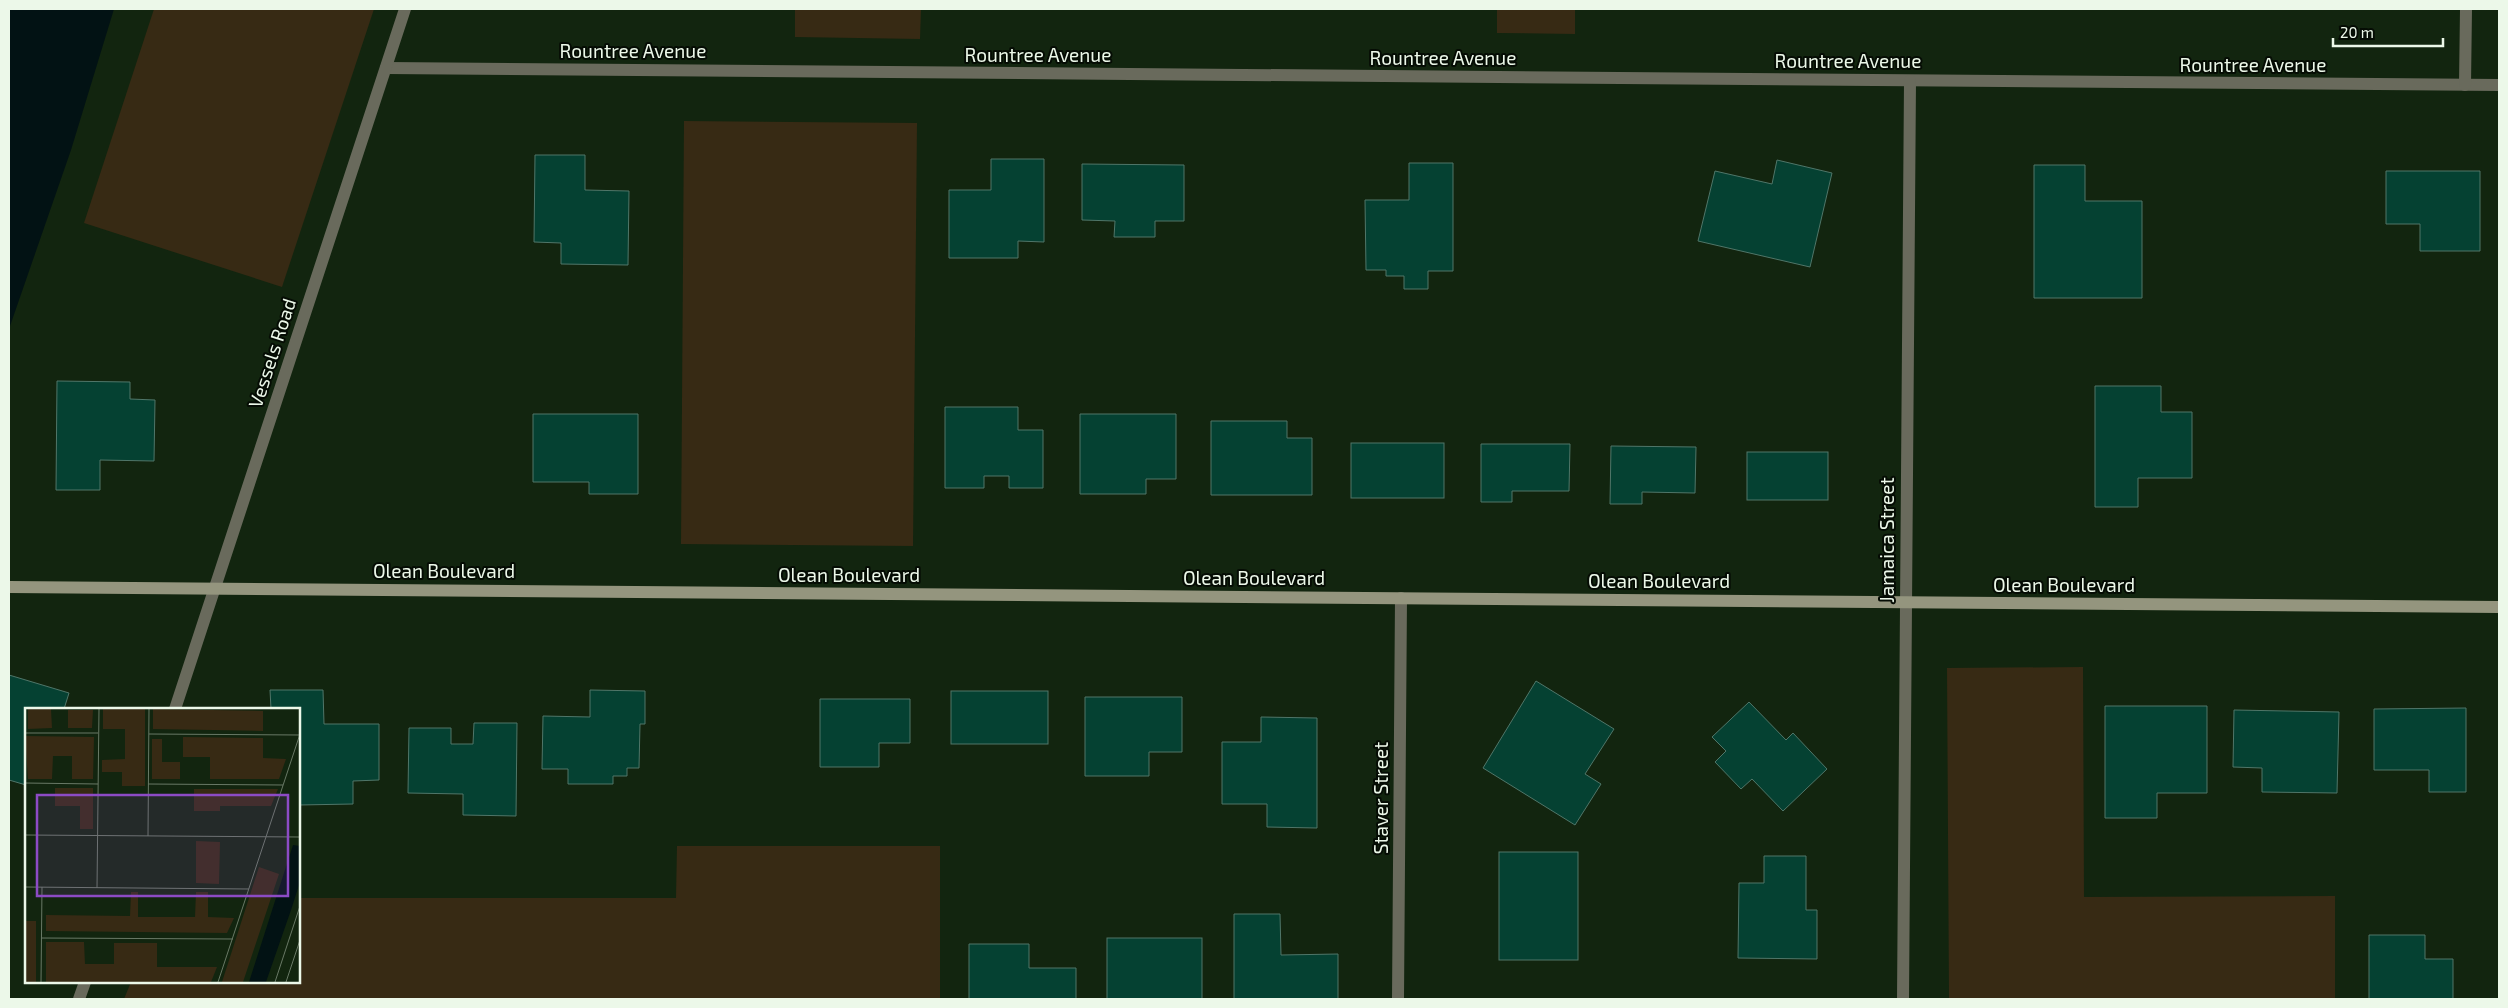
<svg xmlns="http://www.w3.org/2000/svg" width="2508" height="1008" viewBox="0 0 2508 1008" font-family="'Exo 2',sans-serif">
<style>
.green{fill:#372a14}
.water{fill:#021214}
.building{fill:#054132;stroke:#507669}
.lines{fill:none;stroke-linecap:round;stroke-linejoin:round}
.street{stroke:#696a5c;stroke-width:12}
.secondary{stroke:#94957e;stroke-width:12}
.labels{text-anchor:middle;stroke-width:4;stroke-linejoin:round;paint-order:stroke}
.street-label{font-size:19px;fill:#ecf8e9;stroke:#050c04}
.inset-road{fill:none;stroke:#697966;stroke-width:1}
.view{fill:#8c4bc5;fill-opacity:0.15;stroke:#8c4bc5;stroke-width:2.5}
.inset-edge{fill:none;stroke:#ecf8e9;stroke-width:2.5}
</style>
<rect width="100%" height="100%" fill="#12250f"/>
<g class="green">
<polygon points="154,9 374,9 282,287 84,223"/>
<polygon points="795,9 921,9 920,39 795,37"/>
<polygon points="1497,9 1575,9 1575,34 1497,33"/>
<polygon points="684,121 917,123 913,546 681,544"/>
<polygon points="2083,667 2084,897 2335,896 2335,999 1949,999 1947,668"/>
<polygon points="677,846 940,846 940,999 124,999 131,982 299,982 299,898 676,898"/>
</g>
<polygon class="water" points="9,9 114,9 71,150 9,329"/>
<g class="building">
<polygon points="535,155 585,155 585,190 629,191 628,265 561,264 561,243 534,242"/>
<polygon points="991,159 1044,159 1044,242 1018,241 1018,258 949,258 949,190 991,190"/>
<polygon points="1777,160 1832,173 1810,267 1698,241 1715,171 1772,184"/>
<polygon points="1409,163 1453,163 1453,271 1428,271 1428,289 1404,289 1404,276 1386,276 1386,270 1366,270 1365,200 1409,200"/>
<polygon points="1082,164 1184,165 1184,221 1155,221 1155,237 1114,237 1115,221 1082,220"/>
<polygon points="2034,165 2085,165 2085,201 2142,201 2142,298 2034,298"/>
<polygon points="2386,171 2480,171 2480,251 2420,251 2420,224 2386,224"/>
<polygon points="57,381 130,382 130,399 155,400 154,461 100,460 100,490 56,490"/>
<polygon points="2095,386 2161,386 2161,412 2192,412 2192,478 2138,478 2138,507 2095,507"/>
<polygon points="945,407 1018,407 1018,430 1043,430 1043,488 1009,488 1009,476 984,476 984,488 945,488"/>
<polygon points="533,414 638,414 638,494 589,494 589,482 533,482"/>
<polygon points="1080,414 1176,414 1176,479 1146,479 1146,494 1080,494"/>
<polygon points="1211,421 1287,421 1287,438 1312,438 1312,495 1211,495"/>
<rect x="1351" y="443" width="93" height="55"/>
<polygon points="1481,444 1570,444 1569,491 1512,491 1512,502 1481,502"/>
<polygon points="1611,446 1696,447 1695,493 1642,492 1642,504 1610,504"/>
<rect x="1747" y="452" width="81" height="48"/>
<polygon points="9,675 69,693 64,709 26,709 26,785 9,780"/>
<polygon points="1536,681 1614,729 1585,774 1601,784 1575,825 1483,768"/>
<polygon points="270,690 323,690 324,724 379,724 379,780 353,781 353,804 299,805 299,709 271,709"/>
<polygon points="590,690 645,691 645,724 640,724 639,768 627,768 627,776 613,776 613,784 568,784 568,769 542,769 543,716 590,717"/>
<rect x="951" y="691" width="97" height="53"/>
<polygon points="1085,697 1182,697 1182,752 1149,752 1149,776 1085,776"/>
<polygon points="820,699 910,699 910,743 879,743 879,767 820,767"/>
<polygon points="1749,702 1786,740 1793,733 1827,769 1783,811 1752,779 1741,789 1715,762 1726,751 1712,737"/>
<polygon points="2105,706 2207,706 2207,793 2157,793 2157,818 2105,818"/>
<polygon points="2466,708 2466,792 2429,792 2429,770 2374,770 2374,709"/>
<polygon points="2234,710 2339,712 2337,793 2262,792 2262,768 2233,767"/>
<polygon points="1261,717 1317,718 1317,828 1267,827 1267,804 1222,804 1222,742 1261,742"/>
<polygon points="474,723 517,723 516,816 463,815 463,794 408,793 409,728 451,728 451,744 473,744"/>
<rect x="1499" y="852" width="79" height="108"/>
<polygon points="1764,856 1806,856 1806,910 1817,910 1817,959 1738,958 1739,883 1764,883"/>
<polygon points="1234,914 1280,914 1281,955 1338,954 1338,999 1234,999"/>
<polygon points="2369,935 2425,935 2425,959 2453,959 2453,999 2369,999"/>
<rect x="1107" y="938" width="95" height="61"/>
<polygon points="969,944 1029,944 1029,968 1076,968 1076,999 969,999"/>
</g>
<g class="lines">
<g class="street">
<polyline points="386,68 2499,85"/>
<polyline points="2465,85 2466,9"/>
<polyline points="175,709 405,9"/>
<polyline points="79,999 85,982"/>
<polyline points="1398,999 1401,598"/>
<polyline points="1903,999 1910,81"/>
</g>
<polyline class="secondary" points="9,587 2499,607"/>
</g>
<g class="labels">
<g class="street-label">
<text x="633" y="58">Rountree Avenue</text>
<text x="1038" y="62">Rountree Avenue</text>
<text x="1443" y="65">Rountree Avenue</text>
<text x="1848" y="68">Rountree Avenue</text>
<text x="2253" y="72">Rountree Avenue</text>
<text transform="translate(272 353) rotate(-72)" y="7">Vessels Road</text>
<text transform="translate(1887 540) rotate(-90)" y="7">Jamaica Street</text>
<text x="444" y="578">Olean Boulevard</text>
<text x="849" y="582">Olean Boulevard</text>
<text x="1254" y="585">Olean Boulevard</text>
<text x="1659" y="588">Olean Boulevard</text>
<text x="2064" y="592">Olean Boulevard</text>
<text transform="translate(1381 798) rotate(-90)" y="7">Staver Street</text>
</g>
</g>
<g transform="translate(25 708)">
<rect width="275" height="275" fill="#12250f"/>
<path d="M3,1H26L27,20L3,21ZM78,1H120V78H97V64H77V52L100,51V21H78ZM128,1L238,3V23L128,21ZM43,2H68L67,20H43ZM0,28L69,29L68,71H47V48H28L27,71H3ZM158,29L238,30V50L261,51L254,71H185V49H158ZM127,31H137V54H155V71H127ZM30,80H68V121H55V98H30ZM169,81H253L246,98H195V103H169ZM171,133L195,134L194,176L171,175ZM234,159L254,166L218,274H197ZM106,184H113V209H170L171,184H183V209L209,210L202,225L21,223V207L105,208ZM0,213H11V274H0ZM21,234H59L60,256H89V235H132V259H192L186,274H21Z" fill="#372a14"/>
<path d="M268,137L275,138V174L266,202L241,274H224Z" fill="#021214"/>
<path class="inset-road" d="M0,25H73M124,26L275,27M0,75L73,76M123,76L258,77M0,127L275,129M123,128L124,1M0,179L224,181M72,180L74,1M16,230L208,231M16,274L17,179M193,274L275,26M250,274L275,198M261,274L275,232"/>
<path class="view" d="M12,87H263V188H12Z"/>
<rect width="275" height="275" class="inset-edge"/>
</g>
<rect width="2508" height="1008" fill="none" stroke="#ecf8e9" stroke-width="20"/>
<path d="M2333 38v8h110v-8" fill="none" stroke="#ecf8e9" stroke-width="2.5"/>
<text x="2340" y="38" font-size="15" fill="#ecf8e9" stroke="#050c04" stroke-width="4" paint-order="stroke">20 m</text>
</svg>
